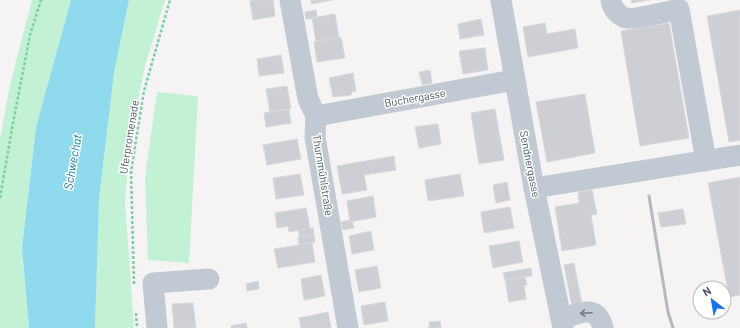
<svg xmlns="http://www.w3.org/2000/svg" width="740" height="328" viewBox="0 0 740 328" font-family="Barlow,sans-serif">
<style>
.green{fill:#c3f1d5}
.water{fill:#90daee}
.building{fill:#cdcfd5;stroke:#d7d9de}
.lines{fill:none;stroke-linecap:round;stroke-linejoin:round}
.path{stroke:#7ad0a6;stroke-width:2.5;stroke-dasharray:3 2;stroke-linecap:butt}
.minor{stroke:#c1cad2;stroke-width:21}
.rail{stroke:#b5b8bd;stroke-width:3}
.oneway{stroke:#6e7983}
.labels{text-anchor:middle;stroke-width:3;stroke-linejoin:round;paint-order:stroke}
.street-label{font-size:11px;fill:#4a5661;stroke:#fff}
.water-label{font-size:12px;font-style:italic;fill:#0c7c9b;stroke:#fff}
</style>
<rect width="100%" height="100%" fill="#f5f3f3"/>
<g class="green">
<polygon points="32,0 71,0 36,127 22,248 29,328 0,328 0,139 10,85"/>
<polygon points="129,0 165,0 145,66 130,141 125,202 134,328 95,328 99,200 114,73"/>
<polygon points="157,92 198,96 189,263 148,260 145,177"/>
</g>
<polygon class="water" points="71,0 129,0 114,73 99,200 95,328 29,328 22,248 36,127"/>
<g class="building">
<polygon points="250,0 273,0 275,16 253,20"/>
<polygon points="311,0 333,0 311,4"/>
<polygon points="631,0 650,0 632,3"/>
<polygon points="316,10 317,18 306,19 305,12"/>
<polygon points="740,10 740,140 729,142 707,16"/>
<polygon points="335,14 339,38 316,41 312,18"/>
<polygon points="481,19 484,35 460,39 458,24"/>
<polygon points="545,23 547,34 575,29 578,48 528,57 523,27"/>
<polygon points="669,23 689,138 640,146 621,31"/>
<polygon points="341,37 345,58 317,62 314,42"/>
<polygon points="485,48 488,70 463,74 459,51"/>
<polygon points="281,55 284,73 259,76 257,59"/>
<polygon points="430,70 432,83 422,85 419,72"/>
<polygon points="353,73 356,91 352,92 351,95 333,97 329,78"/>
<polygon points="287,86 291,108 270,112 266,89"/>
<polygon points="585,94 595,153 547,162 536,102"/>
<polygon points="289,109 291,123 266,127 264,113"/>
<polygon points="495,109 504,160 479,164 471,113"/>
<polygon points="438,124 441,144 419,148 415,127"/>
<polygon points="297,139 301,159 267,165 263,145"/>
<polygon points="394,156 396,170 364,175 367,190 342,194 337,166"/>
<polygon points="300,174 304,195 276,199 273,178"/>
<polygon points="460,174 464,196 428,201 425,180"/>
<polygon points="740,177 740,295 729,297 708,183"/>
<polygon points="507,182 510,200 496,203 493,185"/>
<polygon points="592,190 597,214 591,215 596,245 562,251 555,207 579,203 578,192"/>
<polygon points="373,196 376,217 350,222 347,201"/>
<polygon points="510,207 514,228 484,233 481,212"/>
<polygon points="306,208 310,228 289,232 288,226 277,228 275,213"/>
<polygon points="683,209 686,224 661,227 658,213"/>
<polygon points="350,220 350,222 352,221 354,228 343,230 341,222"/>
<polygon points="313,228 314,235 300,237 298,230"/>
<polygon points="371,231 374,250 352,254 349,236"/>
<polygon points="314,235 315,242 299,245 298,237"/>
<polygon points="519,241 523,262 493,268 489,246"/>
<polygon points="312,243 315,262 278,268 274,249"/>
<polygon points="574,263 582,304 572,306 564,265"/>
<polygon points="377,266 381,288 359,292 355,270"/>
<polygon points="531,268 532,276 505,280 503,273"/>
<polygon points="321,275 325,296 304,300 301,279"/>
<polygon points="525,277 527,285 524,285 526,299 509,302 505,280"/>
<polygon points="258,281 259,289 247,291 246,284"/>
<polygon points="385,302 388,321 364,325 361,306"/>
<polygon points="193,303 196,328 174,328 172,304"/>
<polygon points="328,312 331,328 301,328 299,318"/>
<polygon points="440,321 441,328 429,328 429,322"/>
<polygon points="246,323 247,328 231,328 231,326"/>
</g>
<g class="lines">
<g class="path">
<polyline points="0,198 13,123 30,35 41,0"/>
<polyline points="134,284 131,172 144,91 170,0"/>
<polyline points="136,313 137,328"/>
</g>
<g class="minor">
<polyline points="290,0 308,99 316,116 315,137 348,328"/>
<polyline points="501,0 534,188 563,328"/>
<path d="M611,0C612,8 618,16 626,18C632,20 671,11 679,9L706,161"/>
<polyline points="316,116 514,80"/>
<polyline points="534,188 740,155"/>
<path d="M561,319C579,313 597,303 603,328"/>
<polyline points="157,328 153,283 209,279"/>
</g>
<polyline class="rail" points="649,196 668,312 673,328"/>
</g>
<defs><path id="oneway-shaft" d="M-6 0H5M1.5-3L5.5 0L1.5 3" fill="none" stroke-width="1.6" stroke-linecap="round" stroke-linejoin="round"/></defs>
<use class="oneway" href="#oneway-shaft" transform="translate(586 313) rotate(177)"/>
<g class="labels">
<g class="street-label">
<text transform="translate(415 98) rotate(-10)" y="4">Buchergasse</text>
<text transform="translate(129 137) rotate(-81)" y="4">Uferpromenade</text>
<text transform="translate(530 164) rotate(79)" y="4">Sendnergasse</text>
<text transform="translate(323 175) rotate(81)" y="4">Thurnmühlstraße</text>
</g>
<g class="water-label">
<text transform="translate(73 162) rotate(-80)" y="4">Schwechat</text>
</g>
</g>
<g transform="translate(712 300) rotate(329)"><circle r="19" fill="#ffffff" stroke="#b7bbc0"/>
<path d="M0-3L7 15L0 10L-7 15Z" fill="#1a73e8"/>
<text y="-6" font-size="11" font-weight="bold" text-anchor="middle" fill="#4a5661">N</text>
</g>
</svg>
